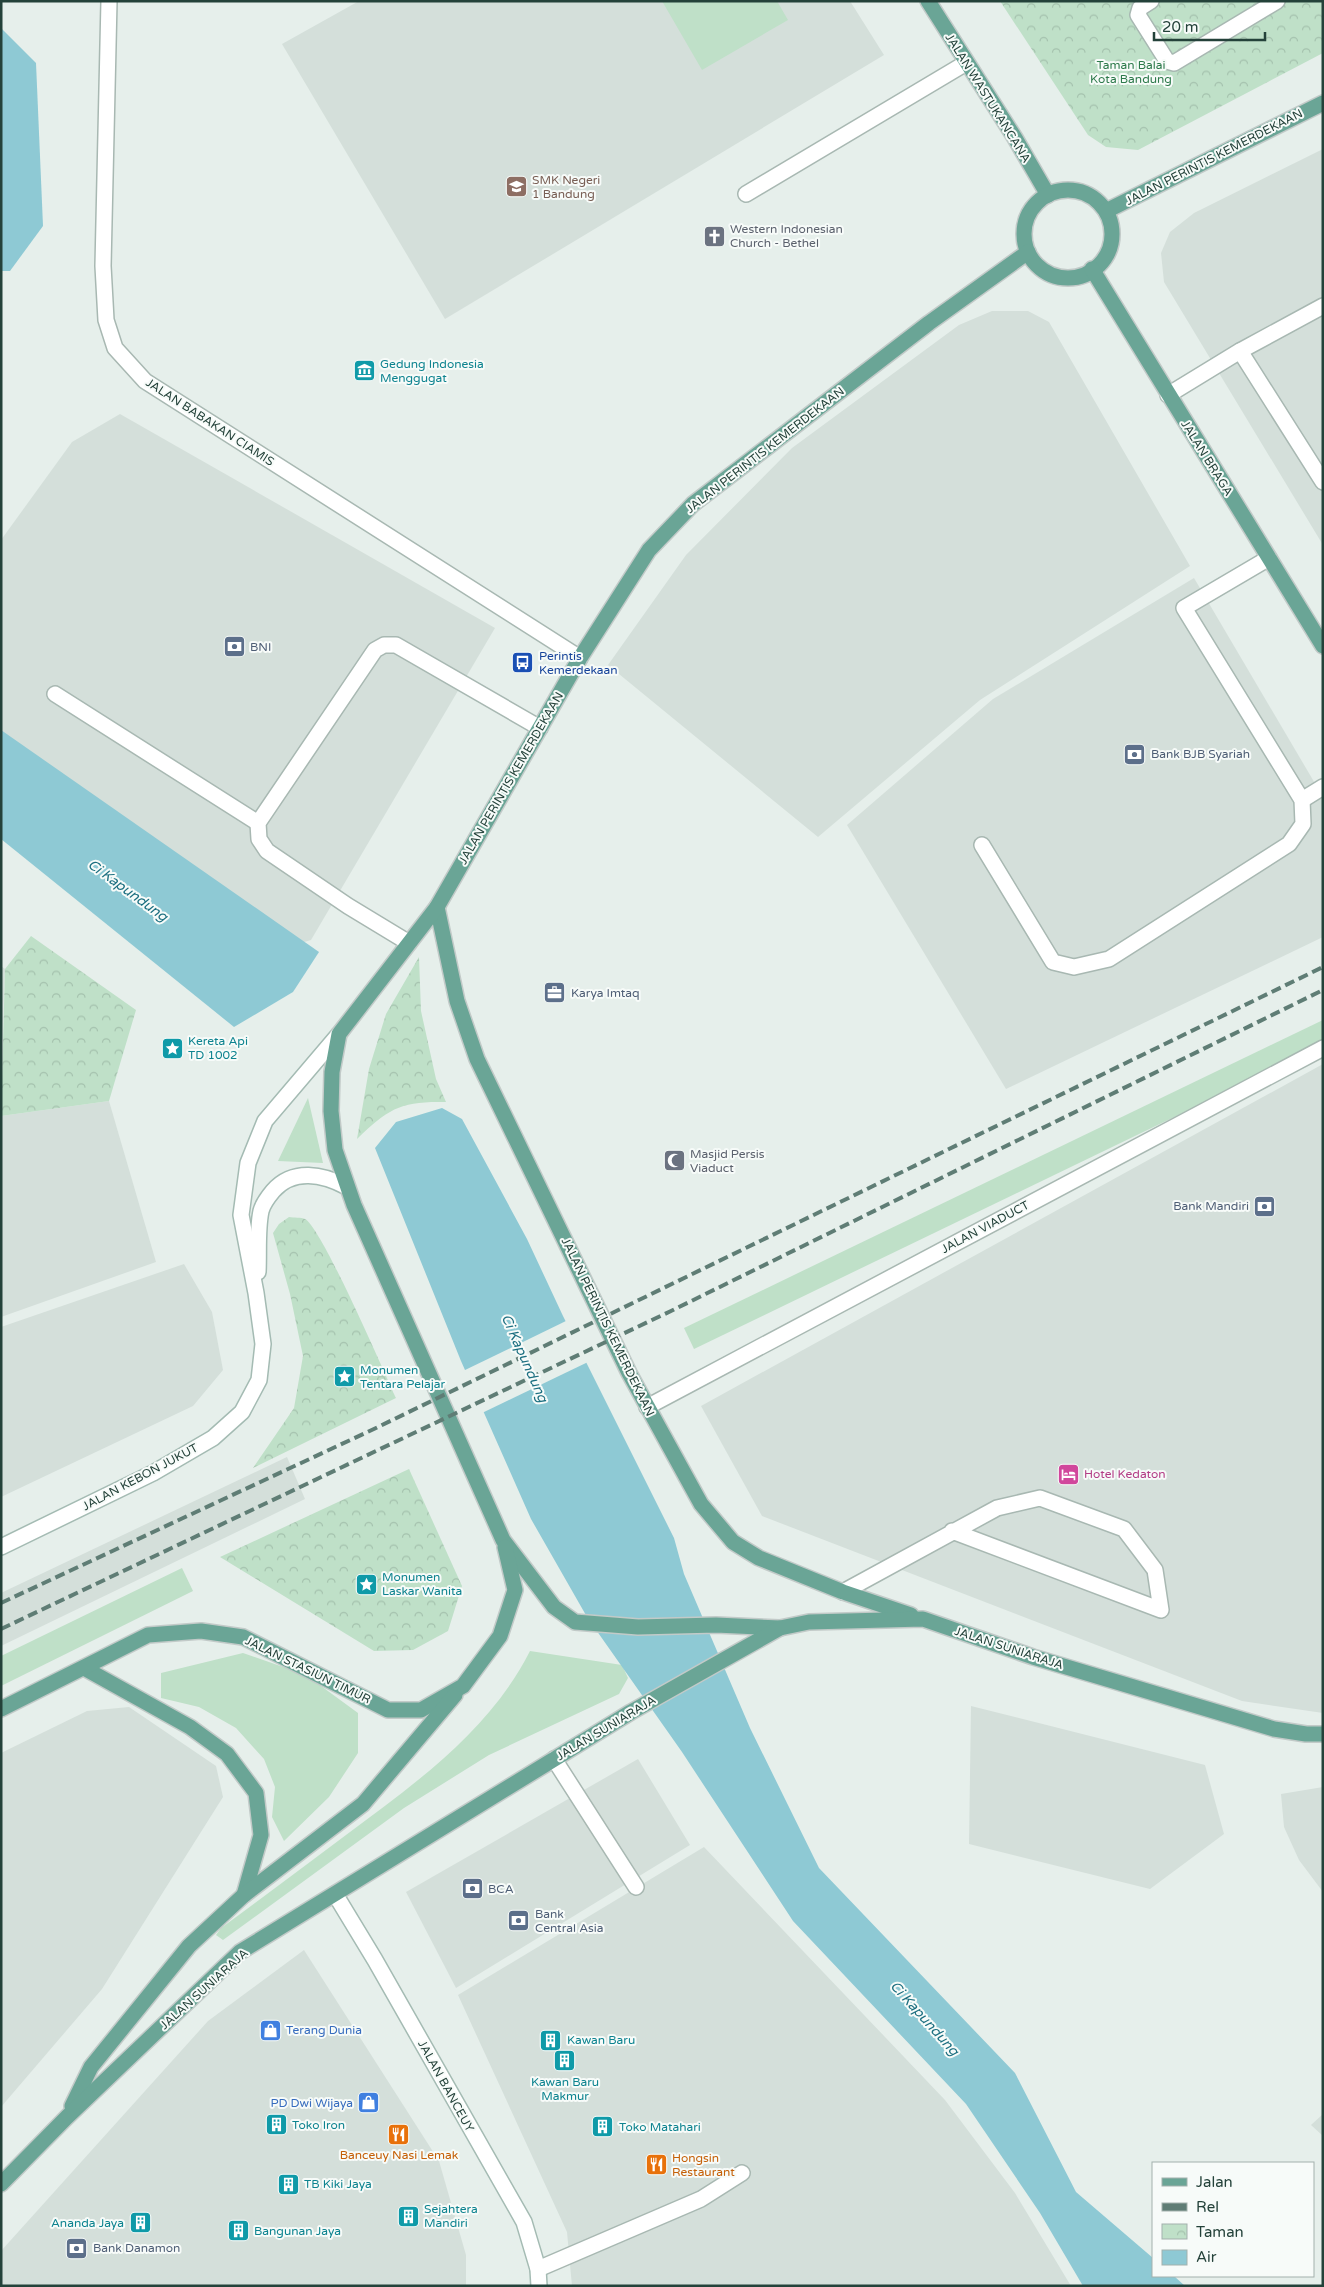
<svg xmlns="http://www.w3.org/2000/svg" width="1324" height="2287" viewBox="0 0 1324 2287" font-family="'Varela Round',sans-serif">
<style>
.built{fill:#d4dfda}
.park{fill:url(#park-crowns)}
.garden{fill:#bfe0c8}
.water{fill:#8ec9d4}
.pier{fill:#e6efeb}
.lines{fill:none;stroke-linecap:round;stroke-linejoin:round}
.lane-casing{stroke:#a8b8b2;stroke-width:18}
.street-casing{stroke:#a8b8b2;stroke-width:18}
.secondary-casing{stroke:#a4bbb3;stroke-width:18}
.primary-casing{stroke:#c2cac8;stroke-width:18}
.lane{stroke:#fff;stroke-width:15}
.street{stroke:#fff;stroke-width:15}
.secondary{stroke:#fff;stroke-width:15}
.primary{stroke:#6aa596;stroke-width:15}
.rail{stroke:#5f7d75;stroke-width:4;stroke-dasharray:10 5;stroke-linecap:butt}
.labels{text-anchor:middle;stroke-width:4;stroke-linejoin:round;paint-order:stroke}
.park-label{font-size:12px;fill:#2d7a4b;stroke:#f7fbf9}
.street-label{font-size:12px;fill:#24423a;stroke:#f7fbf9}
.education-label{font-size:12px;fill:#785e54;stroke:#f7fbf9;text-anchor:start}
.worship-label{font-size:12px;fill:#5b616d;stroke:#f7fbf9;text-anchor:start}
.culture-label{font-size:12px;fill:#0d838f;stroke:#f7fbf9;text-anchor:start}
.service-label{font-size:12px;fill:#4e5e75;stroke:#f7fbf9;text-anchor:start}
.transit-label{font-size:12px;fill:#164399;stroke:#f7fbf9;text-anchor:start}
.hotel-label{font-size:12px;fill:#b23c85;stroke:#f7fbf9;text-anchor:start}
.shop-label{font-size:12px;fill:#366cbe;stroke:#f7fbf9;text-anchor:start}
.food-label{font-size:12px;fill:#c56008;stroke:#f7fbf9}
.water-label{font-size:14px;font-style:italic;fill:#1c6f80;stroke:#f7fbf9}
</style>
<defs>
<pattern id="park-crowns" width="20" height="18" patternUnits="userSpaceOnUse" patternTransform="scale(1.25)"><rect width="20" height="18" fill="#bfe0c8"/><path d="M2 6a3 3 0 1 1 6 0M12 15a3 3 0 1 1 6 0" fill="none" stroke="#a4c1ad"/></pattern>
</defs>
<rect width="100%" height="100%" fill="#e6efeb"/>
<g class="built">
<polygon points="359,1 850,1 884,55 445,319 282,44"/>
<polygon points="1323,149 1323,545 1164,282 1161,253 1170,232 1194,213"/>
<polygon points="992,311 1028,311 1049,322 1190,566 980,700 818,837 608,665 686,555 792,448 959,325"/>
<polygon points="120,414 495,628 311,940 284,948 1,765 1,540 72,442"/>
<polygon points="1194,578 1323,797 1323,937 1006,1089 847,825 993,699"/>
<polygon points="1,966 5,969 1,1067"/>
<polygon points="1323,1064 1323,1713 1242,1701 762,1516 701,1406"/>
<polygon points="109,1101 156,1262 1,1317 1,1116"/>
<polygon points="184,1264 212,1312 223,1370 193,1406 1,1497 1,1327"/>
<polygon points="287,1457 305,1499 1,1646 1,1593"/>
<polygon points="971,1706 1205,1765 1224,1834 1150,1889 969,1844"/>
<polygon points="129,1707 216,1766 223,1797 102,1989 1,2107 1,1753 87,1711"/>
<polygon points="638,1759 690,1845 456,1988 406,1892"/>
<polygon points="1323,1787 1323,1892 1299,1860 1284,1827 1281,1794"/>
<polygon points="704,1847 945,2100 1015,2193 1071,2286 572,2286 567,2232 458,1995"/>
<polygon points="304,1950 439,2161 466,2255 466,2286 1,2286 1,2251 208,2021"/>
<polygon points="1323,2114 1323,2136 1311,2125"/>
</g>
<g class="park">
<polygon points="1000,1 1323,1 1323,53 1138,150 1106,147 1088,135"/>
<polygon points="31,936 136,1010 109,1101 1,1116 5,969"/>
<path d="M419,957L421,1011L436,1079L446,1102C401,1101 389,1108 357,1139L369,1069L386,1014Z"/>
<path d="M289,1217C294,1218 301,1217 305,1219C322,1228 384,1372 396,1398L253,1468L294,1408L303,1356L290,1294L273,1233L279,1224Z"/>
<polygon points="409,1469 462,1586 448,1631 413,1650 374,1651 220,1557"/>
</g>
<g class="garden">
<polygon points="662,1 777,1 788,20 702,70"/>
<polygon points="1323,1020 1323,1045 694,1349 684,1328"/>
<polygon points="308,1098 323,1163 278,1161"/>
<polygon points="182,1568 193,1591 1,1686 1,1656"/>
<path d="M530,1651L622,1665L628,1678L619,1694L489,1755L404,1808L223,1940L216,1935L221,1928C263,1897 305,1866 346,1835C416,1783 490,1730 530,1651Z"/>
<polygon points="243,1653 306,1675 358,1713 358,1753 329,1797 284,1841 272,1817 275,1787 264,1759 236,1728 199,1707 161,1698 161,1673"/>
</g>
<g class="water">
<polygon points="1,28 36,63 43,226 10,271 1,271"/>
<polygon points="1,730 319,952 293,992 234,1027 1,839"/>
<polygon points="442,1108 462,1119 527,1239 563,1316 674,1538 684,1574 750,1728 819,1868 1015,2073 1076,2192 1153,2258 1153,2276 1174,2276 1185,2286 1083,2286 1040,2213 966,2104 793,1921 682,1752 587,1617 531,1519 461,1361 375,1148 396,1122"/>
</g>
<polygon class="pier" points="568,1320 588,1362 482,1413 463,1371"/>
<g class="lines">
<defs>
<g id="lane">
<polyline points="1151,1 1140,8 1138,15 1167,61 1174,63 1277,1"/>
<polyline points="746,194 966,63"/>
<polyline points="1240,351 1323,482"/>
<polyline points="1168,395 1240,351 1323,306"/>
<polyline points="55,694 258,823"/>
<polyline points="1302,800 1323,787"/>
<polyline points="982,845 1053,962 1074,967 1109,959 1289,844 1303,824 1302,800 1184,608 1269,558"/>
<polyline points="409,943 348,906 267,851 259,839 258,823 375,650 384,645 396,645 540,728"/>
<polyline points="843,1592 997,1508 1040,1498 1124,1529 1155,1570 1161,1610 952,1531"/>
<polyline points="554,1759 636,1887"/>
</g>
<g id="street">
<polyline points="109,1 103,266 106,320 115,348 145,381 580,658"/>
<polyline points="647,1407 1323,1048"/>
<polyline points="538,2269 701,2199 742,2173"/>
</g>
<g id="secondary">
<path d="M258,1272C259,1252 257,1230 261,1211C263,1203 268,1197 273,1191C293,1168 323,1174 347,1187"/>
<polyline points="1,1547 153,1473 213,1438 242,1412 259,1380 263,1344 256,1293 241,1215 248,1163 265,1121 339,1034"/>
<polyline points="335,1894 375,1960 524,2222 538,2269 539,2286"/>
</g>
<g id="primary">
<polyline points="928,1 1015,138 1048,195"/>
<circle cx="1068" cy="234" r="44"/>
<polyline points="1106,211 1323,103"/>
<polyline points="1092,269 1323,646"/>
<polyline points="437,907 457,1001 477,1059 629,1373 701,1504 733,1542 759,1558 843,1592 911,1615"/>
<polyline points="780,1628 716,1625 638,1627 575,1622 554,1607 503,1540 354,1205 335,1150 331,1111 332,1072 339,1034 437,907 580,658 649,550 693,504 929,323 1028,252"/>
<polyline points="84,1668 190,1727 227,1754 256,1793 261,1835 244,1895"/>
<polyline points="1,1709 148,1635 201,1631 243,1637 388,1710 421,1710 463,1686 500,1636 515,1590 505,1547"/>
<polyline points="72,2106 91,2067 189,1946 244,1895 363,1804 455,1695"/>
<polyline points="1,2184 67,2117 240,1952 631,1712 780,1628 809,1622 923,1619 1033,1657 1274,1729 1306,1734 1323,1734"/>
</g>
</defs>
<use href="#lane" class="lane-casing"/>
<use href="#street" class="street-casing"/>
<use href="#secondary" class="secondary-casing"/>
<use href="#primary" class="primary-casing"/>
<use href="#lane" class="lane"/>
<use href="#street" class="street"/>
<use href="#secondary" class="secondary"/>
<use href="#primary" class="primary"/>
<g class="rail">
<polyline points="1,1603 376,1428 1323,967"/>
<polyline points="1,1629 671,1311 1323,990"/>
</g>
</g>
<defs>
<symbol id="school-square" viewBox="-11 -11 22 22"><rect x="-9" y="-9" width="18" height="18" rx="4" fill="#8d6e63" stroke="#f7fbf9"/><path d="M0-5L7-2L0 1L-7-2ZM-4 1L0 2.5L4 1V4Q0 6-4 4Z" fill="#fff"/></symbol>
<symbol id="church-square" viewBox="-11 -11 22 22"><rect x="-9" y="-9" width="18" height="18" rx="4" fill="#6b7280" stroke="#f7fbf9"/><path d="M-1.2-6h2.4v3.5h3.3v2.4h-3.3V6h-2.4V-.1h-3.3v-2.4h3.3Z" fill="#fff"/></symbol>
<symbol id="museum-square" viewBox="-11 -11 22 22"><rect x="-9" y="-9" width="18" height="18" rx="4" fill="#0f9aa8" stroke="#f7fbf9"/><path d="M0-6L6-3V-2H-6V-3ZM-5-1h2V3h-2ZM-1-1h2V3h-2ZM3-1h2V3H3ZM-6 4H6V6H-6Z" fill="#fff"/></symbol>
<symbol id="bank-square" viewBox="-11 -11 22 22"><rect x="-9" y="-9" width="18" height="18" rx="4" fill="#5c6f8a" stroke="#f7fbf9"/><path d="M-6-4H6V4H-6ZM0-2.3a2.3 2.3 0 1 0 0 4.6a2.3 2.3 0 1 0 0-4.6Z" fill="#fff"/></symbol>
<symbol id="bus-square" viewBox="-11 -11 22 22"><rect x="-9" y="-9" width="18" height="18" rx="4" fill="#1a4fb4" stroke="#f7fbf9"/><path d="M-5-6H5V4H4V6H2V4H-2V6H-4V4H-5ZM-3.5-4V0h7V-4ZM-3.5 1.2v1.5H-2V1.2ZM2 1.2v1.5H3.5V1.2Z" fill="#fff"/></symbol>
<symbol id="office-square" viewBox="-11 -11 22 22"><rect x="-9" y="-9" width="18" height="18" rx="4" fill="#5c6f8a" stroke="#f7fbf9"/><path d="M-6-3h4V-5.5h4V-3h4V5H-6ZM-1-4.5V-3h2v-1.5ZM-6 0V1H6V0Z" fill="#fff"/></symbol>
<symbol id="sight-square" viewBox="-11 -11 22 22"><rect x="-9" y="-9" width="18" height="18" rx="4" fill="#0f9aa8" stroke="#f7fbf9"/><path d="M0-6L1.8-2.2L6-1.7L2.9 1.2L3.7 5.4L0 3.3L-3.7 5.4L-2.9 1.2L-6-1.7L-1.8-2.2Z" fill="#fff"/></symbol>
<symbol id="mosque-square" viewBox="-11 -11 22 22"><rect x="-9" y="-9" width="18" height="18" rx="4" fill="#6b7280" stroke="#f7fbf9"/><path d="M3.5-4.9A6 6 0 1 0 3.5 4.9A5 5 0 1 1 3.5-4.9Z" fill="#fff"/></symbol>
<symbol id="hotel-square" viewBox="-11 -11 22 22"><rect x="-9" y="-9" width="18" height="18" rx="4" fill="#d1479c" stroke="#f7fbf9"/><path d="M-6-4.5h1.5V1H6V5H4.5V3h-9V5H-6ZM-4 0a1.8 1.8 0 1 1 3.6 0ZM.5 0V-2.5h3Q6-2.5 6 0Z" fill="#fff"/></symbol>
<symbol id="shop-square" viewBox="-11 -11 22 22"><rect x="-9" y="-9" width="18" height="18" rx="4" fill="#3f7fe0" stroke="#f7fbf9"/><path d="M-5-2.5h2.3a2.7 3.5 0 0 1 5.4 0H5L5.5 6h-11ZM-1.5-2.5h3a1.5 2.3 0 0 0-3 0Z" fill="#fff"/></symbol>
<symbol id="building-square" viewBox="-11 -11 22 22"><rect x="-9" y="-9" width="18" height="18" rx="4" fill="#0f9aa8" stroke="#f7fbf9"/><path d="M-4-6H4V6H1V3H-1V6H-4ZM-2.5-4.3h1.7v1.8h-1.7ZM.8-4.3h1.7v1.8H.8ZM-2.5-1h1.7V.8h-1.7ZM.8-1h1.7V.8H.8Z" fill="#fff"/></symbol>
<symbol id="restaurant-square" viewBox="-11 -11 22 22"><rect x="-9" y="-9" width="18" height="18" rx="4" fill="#e8710a" stroke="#f7fbf9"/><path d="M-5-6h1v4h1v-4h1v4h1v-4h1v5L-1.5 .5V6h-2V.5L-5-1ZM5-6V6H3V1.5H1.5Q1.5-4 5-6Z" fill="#fff"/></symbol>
</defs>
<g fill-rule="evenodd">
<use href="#school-square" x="504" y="174" width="25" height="25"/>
<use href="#church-square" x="702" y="224" width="25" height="25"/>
<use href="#museum-square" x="352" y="358" width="25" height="25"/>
<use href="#bank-square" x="222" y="634" width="25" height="25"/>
<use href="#bus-square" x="510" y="650" width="25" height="25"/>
<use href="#bank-square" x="1122" y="742" width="25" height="25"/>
<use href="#office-square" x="542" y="980" width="25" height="25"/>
<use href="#sight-square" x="160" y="1036" width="25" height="25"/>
<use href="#mosque-square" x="662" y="1148" width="25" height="25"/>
<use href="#bank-square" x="1252" y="1194" width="25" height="25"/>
<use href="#sight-square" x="332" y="1364" width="25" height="25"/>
<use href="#hotel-square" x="1056" y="1462" width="25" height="25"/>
<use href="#sight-square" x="354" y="1572" width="25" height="25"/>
<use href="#bank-square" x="460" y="1876" width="25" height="25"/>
<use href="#bank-square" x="506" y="1908" width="25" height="25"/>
<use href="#shop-square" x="258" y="2018" width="25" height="25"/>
<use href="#building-square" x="538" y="2028" width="25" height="25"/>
<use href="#building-square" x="552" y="2048" width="25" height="25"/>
<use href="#shop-square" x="356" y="2090" width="25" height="25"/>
<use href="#building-square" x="264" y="2112" width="25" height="25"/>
<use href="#building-square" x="590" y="2114" width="25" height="25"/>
<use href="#restaurant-square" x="386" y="2122" width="25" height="25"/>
<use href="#restaurant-square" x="644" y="2152" width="25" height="25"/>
<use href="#building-square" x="276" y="2172" width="25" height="25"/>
<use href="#building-square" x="396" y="2204" width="25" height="25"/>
<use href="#building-square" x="128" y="2210" width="25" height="25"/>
<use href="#building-square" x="226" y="2218" width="25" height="25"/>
<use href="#bank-square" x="64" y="2236" width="25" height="25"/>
</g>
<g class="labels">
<g class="park-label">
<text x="1131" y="69">Taman Balai<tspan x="1131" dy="14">Kota Bandung</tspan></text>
</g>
<g class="street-label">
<text transform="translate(988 98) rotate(58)" y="4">JALAN WASTUKANCANA</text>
<text transform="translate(1214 157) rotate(-27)" y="4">JALAN PERINTIS KEMERDEKAAN</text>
<text transform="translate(210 422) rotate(33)" y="4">JALAN BABAKAN CIAMIS</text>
<text transform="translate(765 450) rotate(-38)" y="4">JALAN PERINTIS KEMERDEKAAN</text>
<text transform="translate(1207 458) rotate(58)" y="4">JALAN BRAGA</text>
<text transform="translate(511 778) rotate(-60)" y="4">JALAN PERINTIS KEMERDEKAAN</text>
<text transform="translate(985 1227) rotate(-28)" y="4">JALAN VIADUCT</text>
<text transform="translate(608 1327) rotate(64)" y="4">JALAN PERINTIS KEMERDEKAAN</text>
<text transform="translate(140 1477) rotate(-28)" y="4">JALAN KEBON JUKUT</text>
<text transform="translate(1009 1648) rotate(18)" y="4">JALAN SUNIARAJA</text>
<text transform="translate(308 1670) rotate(26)" y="4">JALAN STASIUN TIMUR</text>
<text transform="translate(606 1728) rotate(-31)" y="4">JALAN SUNIARAJA</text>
<text transform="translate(204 1989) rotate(-42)" y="4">JALAN SUNIARAJA</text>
<text transform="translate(446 2086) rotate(61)" y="4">JALAN BANCEUY</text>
</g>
<g class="education-label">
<text x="532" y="184">SMK Negeri<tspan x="532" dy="14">1 Bandung</tspan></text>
</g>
<g class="worship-label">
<text x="730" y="233">Western Indonesian<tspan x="730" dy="14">Church - Bethel</tspan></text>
<text x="690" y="1158">Masjid Persis<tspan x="690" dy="14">Viaduct</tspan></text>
</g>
<g class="culture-label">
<text x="380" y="368">Gedung Indonesia<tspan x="380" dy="14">Menggugat</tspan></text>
<text x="188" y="1045">Kereta Api<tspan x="188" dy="14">TD 1002</tspan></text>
<text x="360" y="1374">Monumen<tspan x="360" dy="14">Tentara Pelajar</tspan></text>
<text x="382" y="1581">Monumen<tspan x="382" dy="14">Laskar Wanita</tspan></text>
<text x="567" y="2044">Kawan Baru</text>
<text x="565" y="2086" text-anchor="middle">Kawan Baru<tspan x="565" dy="14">Makmur</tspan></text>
<text x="292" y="2129">Toko Iron</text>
<text x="619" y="2131">Toko Matahari</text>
<text x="304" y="2188">TB Kiki Jaya</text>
<text x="424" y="2213">Sejahtera<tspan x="424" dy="14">Mandiri</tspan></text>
<text x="124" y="2227" text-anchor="end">Ananda Jaya</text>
<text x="254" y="2235">Bangunan Jaya</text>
</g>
<g class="service-label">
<text x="250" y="651">BNI</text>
<text x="1151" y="758">Bank BJB Syariah</text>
<text x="571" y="997">Karya Imtaq</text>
<text x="1249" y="1210" text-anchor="end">Bank Mandiri</text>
<text x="488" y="1893">BCA</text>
<text x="535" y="1918">Bank<tspan x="535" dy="14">Central Asia</tspan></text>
<text x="93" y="2252">Bank Danamon</text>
</g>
<g class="transit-label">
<text x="539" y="660">Perintis<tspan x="539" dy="14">Kemerdekaan</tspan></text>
</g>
<g class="hotel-label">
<text x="1084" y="1478">Hotel Kedaton</text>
</g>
<g class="shop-label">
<text x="286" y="2034">Terang Dunia</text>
<text x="353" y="2107" text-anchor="end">PD Dwi Wijaya</text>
</g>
<g class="food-label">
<text x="399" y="2159">Banceuy Nasi Lemak</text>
<text x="672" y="2162" text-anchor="start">Hongsin<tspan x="672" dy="14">Restaurant</tspan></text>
</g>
<g class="water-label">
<text transform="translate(128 890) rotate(36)" y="5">Ci Kapundung</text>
<text transform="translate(525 1358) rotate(66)" y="5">Ci Kapundung</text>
<text transform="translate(925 2018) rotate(48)" y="5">Ci Kapundung</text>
</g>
</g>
<rect width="1324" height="2287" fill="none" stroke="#24423a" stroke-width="5"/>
<rect x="1152" y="2162" width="162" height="115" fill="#f7fbf9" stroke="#a3b1ad"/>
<rect x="1162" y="2178" width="25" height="8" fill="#6aa596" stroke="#a3b1ad"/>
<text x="1196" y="2187" font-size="15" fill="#24423a">Jalan</text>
<rect x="1162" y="2203" width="25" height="8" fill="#5f7d75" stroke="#a3b1ad"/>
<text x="1196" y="2212" font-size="15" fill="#24423a">Rel</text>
<rect x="1162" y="2224" width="25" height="15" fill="url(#park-crowns)" stroke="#a3b1ad"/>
<text x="1196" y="2237" font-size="15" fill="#24423a">Taman</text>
<rect x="1162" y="2250" width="25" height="15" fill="#8ec9d4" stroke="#a3b1ad"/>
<text x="1196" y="2262" font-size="15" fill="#24423a">Air</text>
<path d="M1154 32v8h111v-8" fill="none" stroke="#24423a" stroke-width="2.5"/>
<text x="1162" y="32" font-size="15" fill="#24423a" stroke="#f7fbf9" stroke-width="4" paint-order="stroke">20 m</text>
</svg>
